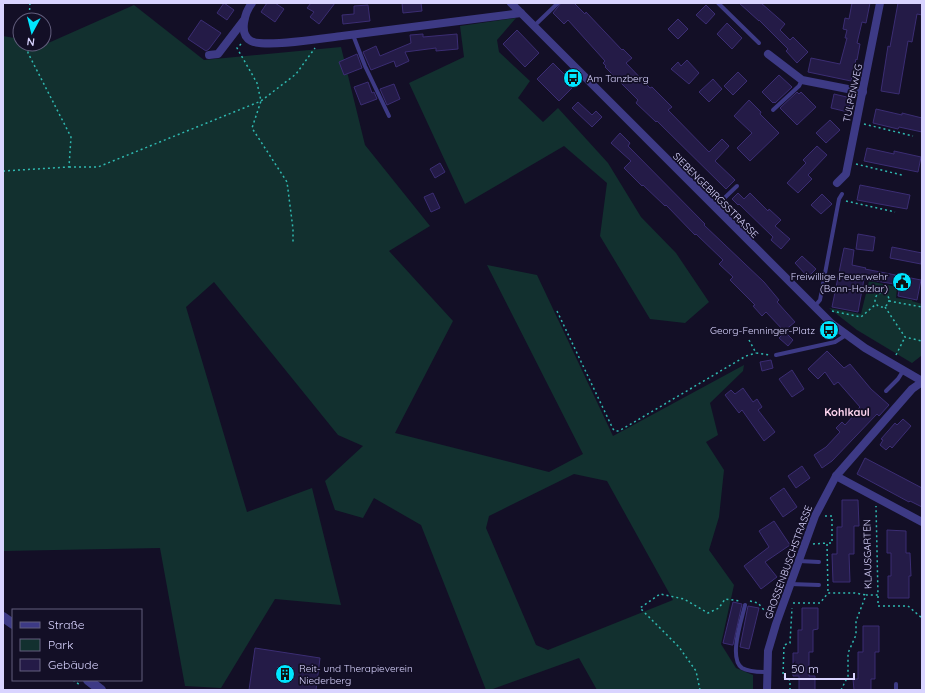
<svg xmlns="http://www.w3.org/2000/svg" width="925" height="693" viewBox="0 0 925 693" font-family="Quicksand,sans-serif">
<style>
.green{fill:#12302f;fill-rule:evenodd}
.building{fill:#241b47;stroke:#3b2d73}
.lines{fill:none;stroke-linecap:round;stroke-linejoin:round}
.path{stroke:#2fb8b0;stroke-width:1.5;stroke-dasharray:2 3;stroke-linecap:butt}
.service{stroke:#3d3a85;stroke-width:4}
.minor{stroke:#3d3a85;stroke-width:8}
.tertiary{stroke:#3d3a85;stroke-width:10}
.labels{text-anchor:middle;stroke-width:3.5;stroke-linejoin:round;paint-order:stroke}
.poi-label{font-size:10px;fill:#d9d4ff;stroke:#130f26;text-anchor:start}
.street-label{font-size:10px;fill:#d9d4ff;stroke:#130f26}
.neighbourhood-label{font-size:11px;font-weight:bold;fill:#ffd6f0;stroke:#130f26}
</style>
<rect width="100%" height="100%" fill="#130f26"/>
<g class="green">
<path d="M134,5L204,60L341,47L365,145L430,226L389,251L453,321L395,433L549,472L583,454L487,265L537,275L613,436L744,365L743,371L710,403L718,435L706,442L724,470L719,517L709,550L734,585L721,644L736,668L753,675V690H597L579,658L490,690H486L421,525L374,498L363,518L335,510L325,481L363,446L338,435L214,282L186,307L247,512L312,488L341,605L275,599L221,688L185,686L160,548L3,551V36L20,39V44H46ZM574,474L607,481L673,600L548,650L536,645L486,528L489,516Z"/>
<polygon points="516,18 497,40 499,52 530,81 518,98 543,122 558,108 608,163 641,217 676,253 709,302 685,323 650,319 600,236 607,183 564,146 465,204 409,83 464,57 460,26"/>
<polygon points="869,281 897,287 896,298 912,300 912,301 922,304 922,353 921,356 912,363 857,330 829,308 861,314"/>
</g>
<g class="building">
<polygon points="224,3 234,10 227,20 217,13"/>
<polygon points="267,3 275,3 284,9 275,22 261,12"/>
<polygon points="311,3 335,3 319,24 310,17 314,12 307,8"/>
<polygon points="402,3 421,3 422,11 403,13"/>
<polygon points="561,3 574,3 585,14 586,12 622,50 623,49 632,58 626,63 650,88 652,87 672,107 668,110 709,152 722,139 729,146 715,161 735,180 726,189 657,121 656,122 636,103 638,100 605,67 606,66 603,63 605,61 568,20 564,24 553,13"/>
<polygon points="739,3 761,3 785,24 780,30 790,40 793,37 808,52 797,63 786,51 788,49 759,20 759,21"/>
<polygon points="852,3 870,3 866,23 862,22 857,43 860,44 857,60 856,59 851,81 808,72 811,58 840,64 847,38 845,38 847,30 843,29 845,18 849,19"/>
<polygon points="898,3 922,3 922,15 917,14 912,42 908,41 899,94 881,91 888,46 890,47"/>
<polygon points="368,5 370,21 343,24 342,15 354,14 354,6"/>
<polygon points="706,5 715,14 706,24 696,15"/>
<polygon points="678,19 688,29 678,39 668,29"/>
<polygon points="201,20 221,33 209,49 206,51 188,39"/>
<polygon points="727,23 742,38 732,49 717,34"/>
<polygon points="517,30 539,53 525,67 503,44"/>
<polygon points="423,34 423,37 457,34 458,49 436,51 436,48 405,52 409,61 396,67 394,61 371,70 363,52 376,46 380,56 411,43 410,35"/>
<polygon points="357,54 362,68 344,75 339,62"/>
<polygon points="687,60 699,73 689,84 671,69 678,62 681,66"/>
<polygon points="553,63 575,85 559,101 537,79"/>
<polygon points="738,72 747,81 733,95 724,86"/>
<polygon points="779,75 792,87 775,103 774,102 773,103 762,92"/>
<polygon points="713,79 722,89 709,102 699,92"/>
<polygon points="368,82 372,93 374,92 377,99 361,105 354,87"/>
<polygon points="394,84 400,99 387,105 380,89"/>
<polygon points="797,92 799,94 801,92 816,107 797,125 780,108"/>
<polygon points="834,94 851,98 848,112 831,108"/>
<polygon points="749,100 761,112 760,114 779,133 750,161 737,148 752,133 734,116"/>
<polygon points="578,102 592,115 596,111 602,117 592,127 572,108"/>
<polygon points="876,109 902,115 902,113 922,118 922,132 899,127 898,129 873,123"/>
<polygon points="830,120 840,130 826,143 816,133"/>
<polygon points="620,133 630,143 628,146 705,224 704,225 764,282 779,300 777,302 795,322 784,331 766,312 762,316 753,306 755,305 730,280 733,277 719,264 723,260 696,234 695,235 666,205 665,206 643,185 642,186 624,168 631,161 611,143"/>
<polygon points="817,146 827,155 808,175 812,179 798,193 787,183 806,163 803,160"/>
<polygon points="867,148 894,154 894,151 921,157 918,172 864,161"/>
<polygon points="440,163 445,172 435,178 430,169"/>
<polygon points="860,185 910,195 907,209 857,200"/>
<polygon points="433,193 440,208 431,212 424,197"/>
<polygon points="738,193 744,199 750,193 768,211 769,209 781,220 775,226 790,239 781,249 771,240 773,237 739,204 738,205 732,199"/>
<polygon points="822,194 832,204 821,214 811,205"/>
<polygon points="858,234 875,237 873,251 856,249"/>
<polygon points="892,247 922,253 921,264 890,258"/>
<polygon points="844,248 854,250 852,265 866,268 865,269 921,280 917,300 898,296 900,285 864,279 858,312 832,307"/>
<polygon points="802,256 816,269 808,277 795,263"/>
<polygon points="785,332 793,340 788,346 779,338"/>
<polygon points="827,351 844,368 850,364 871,389 889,405 879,416 877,414 832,461 822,468 814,455 826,447 840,432 836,428 842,422 845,425 857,412 856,411 860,407 838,382 834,385 825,372 818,379 808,369"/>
<polygon points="771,360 773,368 762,371 760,362"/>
<polygon points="792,370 804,389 792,397 779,379"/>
<polygon points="743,388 753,402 757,399 762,407 758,410 775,432 764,441 742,410 739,413 725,395 731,390 735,394"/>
<polygon points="903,419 911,426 892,448 890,446 886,450 880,445 883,440 881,439 895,423 897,425"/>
<polygon points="865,458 922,488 922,507 910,501 909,502 857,474"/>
<polygon points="802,466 810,478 796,488 788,476"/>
<polygon points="784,488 797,507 783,517 770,498"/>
<polygon points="842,500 858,500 859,526 854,526 854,554 849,554 850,582 833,582 832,554 837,554 837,527 842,527"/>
<polygon points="774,521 790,545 765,562 777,577 761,589 744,566 769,547 759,531"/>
<polygon points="887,530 906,531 906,553 910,553 911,576 909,576 909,598 888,598 888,576 891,576 891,553 887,553"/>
<polygon points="733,602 742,604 733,645 732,645 723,643"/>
<polygon points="748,606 759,608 749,649 740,647"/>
<polygon points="802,608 818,608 818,629 813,630 813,652 809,652 809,676 815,676 815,690 799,690 799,676 793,676 793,653 798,653 798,630 802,630"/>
<polygon points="863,626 879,626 879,652 875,652 875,679 871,679 871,690 854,690 853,679 858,679 858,652 863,652"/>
<polygon points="255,648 320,658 316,690 249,690"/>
</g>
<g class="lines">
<g class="path">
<polyline points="29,20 30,3"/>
<polyline points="241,44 237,48 257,83 261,101 252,128 287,182 293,229 293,244"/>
<polyline points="864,124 913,136"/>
<polyline points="856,164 902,175"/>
<polyline points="69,167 98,167 261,101 296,74 315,48"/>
<polyline points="3,171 69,167 71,137 28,53 28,44"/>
<polyline points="846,201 895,212"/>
<circle cx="882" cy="300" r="7"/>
<polyline points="889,301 922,307"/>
<polyline points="885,307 905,337 922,341"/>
<polyline points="557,311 613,429 615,431 619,431 746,356 756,353"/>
<polyline points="832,311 861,317 876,304"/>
<polyline points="749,340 756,353 770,355"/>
<polyline points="896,355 905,337"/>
<polyline points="825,516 832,516 832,543 827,543 828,593"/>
<polyline points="813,544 827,543"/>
<polyline points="878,596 878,606 908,606 922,618"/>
<polyline points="750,601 758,603 770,617"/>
<polyline points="793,603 820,603 828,593 855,593 866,595"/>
<polyline points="73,680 80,685"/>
<polyline points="700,690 696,671 679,647 640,608 660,594 684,599 708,613 719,608 725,599 741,601"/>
<polyline points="790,690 790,680 783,676 784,645 790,643 792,608"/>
<polyline points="841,690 848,676 848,653 856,635 856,621 866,595 878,595 876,506"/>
</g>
<g class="service">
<polyline points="718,3 759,43"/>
<polyline points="534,26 558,3"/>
<polyline points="353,35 365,66 389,116"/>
<polyline points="773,110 799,86 802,80"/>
<polyline points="715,207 737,186"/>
<polyline points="814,307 820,300 839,199 842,194"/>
<polyline points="776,355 835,342 846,335"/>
<polyline points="886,391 898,379 903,371"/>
<polyline points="799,561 819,562"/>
<polyline points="790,584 819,585"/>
<path d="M745,605C742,619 728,658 742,668C749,672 758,672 766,672"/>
<polyline points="896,684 896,690"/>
</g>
<g class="minor">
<path d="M252,3C245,12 238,34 251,41C265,48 325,38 342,36C402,28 461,21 521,13"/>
<polyline points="511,3 832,324 865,348 922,381"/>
<polyline points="768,54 802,80 863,92"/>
<polyline points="209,55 218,54 244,20"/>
<polyline points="837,183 846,174 880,3"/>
<polyline points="836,476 922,522"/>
<polyline points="767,690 768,651 776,624 815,516 836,476 912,389 922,382"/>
</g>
<g class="tertiary">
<polyline points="3,617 13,624"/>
<polyline points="88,680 101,690"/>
</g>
</g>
<defs>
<symbol id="bus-disc" viewBox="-11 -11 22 22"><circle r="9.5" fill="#00e5ff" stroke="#130f26"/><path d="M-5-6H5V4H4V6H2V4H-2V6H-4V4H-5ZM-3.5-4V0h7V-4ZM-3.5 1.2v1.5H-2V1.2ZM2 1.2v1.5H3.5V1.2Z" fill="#111"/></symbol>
<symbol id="civic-disc" viewBox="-11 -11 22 22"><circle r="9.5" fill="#00e5ff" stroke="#130f26"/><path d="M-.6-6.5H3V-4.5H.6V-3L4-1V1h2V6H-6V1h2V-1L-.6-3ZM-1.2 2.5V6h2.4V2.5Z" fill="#111"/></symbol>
<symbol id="building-disc" viewBox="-11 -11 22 22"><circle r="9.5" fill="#00e5ff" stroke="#130f26"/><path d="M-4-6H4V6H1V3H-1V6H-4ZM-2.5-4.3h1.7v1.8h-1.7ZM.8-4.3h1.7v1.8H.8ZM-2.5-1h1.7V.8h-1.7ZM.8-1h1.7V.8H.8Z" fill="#111"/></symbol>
</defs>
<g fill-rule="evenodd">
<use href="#bus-disc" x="562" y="67" width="22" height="22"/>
<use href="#civic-disc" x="891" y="271" width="22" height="22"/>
<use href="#bus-disc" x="818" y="319" width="22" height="22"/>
<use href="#building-disc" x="274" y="663" width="22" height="22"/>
</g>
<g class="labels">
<g class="poi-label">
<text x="587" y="82">Am Tanzberg</text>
<text x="888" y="280" text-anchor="end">Freiwillige Feuerwehr<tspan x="888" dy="12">(Bonn-Holzlar)</tspan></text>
<text x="815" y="334" text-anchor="end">Georg-Fenninger-Platz</text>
<text x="299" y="672">Reit- und Therapieverein<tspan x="299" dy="12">Niederberg</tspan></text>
</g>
<g class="street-label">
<text transform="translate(852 93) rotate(-78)" y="4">TULPENWEG</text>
<text transform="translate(716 195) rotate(45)" y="4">SIEBENGEBIRGSSTRASSE</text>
<text transform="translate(867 554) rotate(-91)" y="4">KLAUSGARTEN</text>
<text transform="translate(788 562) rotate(-70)" y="4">GROSSENBUSCHSTRASSE</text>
</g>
<g class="neighbourhood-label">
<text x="847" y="416">Kohlkaul</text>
</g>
</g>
<rect width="925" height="693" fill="none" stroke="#d9d4ff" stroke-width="8"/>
<rect x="12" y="609" width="130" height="72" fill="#130f26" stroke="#625e7d"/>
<rect x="20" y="622" width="20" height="6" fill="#3d3a85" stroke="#625e7d"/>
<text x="48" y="629" font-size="12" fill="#d9d4ff">Straße</text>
<rect x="20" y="639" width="20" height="12" fill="#12302f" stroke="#625e7d"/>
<text x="48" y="649" font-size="12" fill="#d9d4ff">Park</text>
<rect x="20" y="659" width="20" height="12" fill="#241b47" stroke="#625e7d"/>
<text x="48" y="669" font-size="12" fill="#d9d4ff">Gebäude</text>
<g transform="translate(32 32) rotate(187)"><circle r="19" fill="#130f26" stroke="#625e7d"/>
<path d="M0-3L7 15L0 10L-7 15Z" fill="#00e5ff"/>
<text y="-6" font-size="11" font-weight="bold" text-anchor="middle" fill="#d9d4ff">N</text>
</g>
<path d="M785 673v6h69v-6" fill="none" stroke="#d9d4ff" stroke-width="2"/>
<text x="791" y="673" font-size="12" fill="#d9d4ff" stroke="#130f26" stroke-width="3" paint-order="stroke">50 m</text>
</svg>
